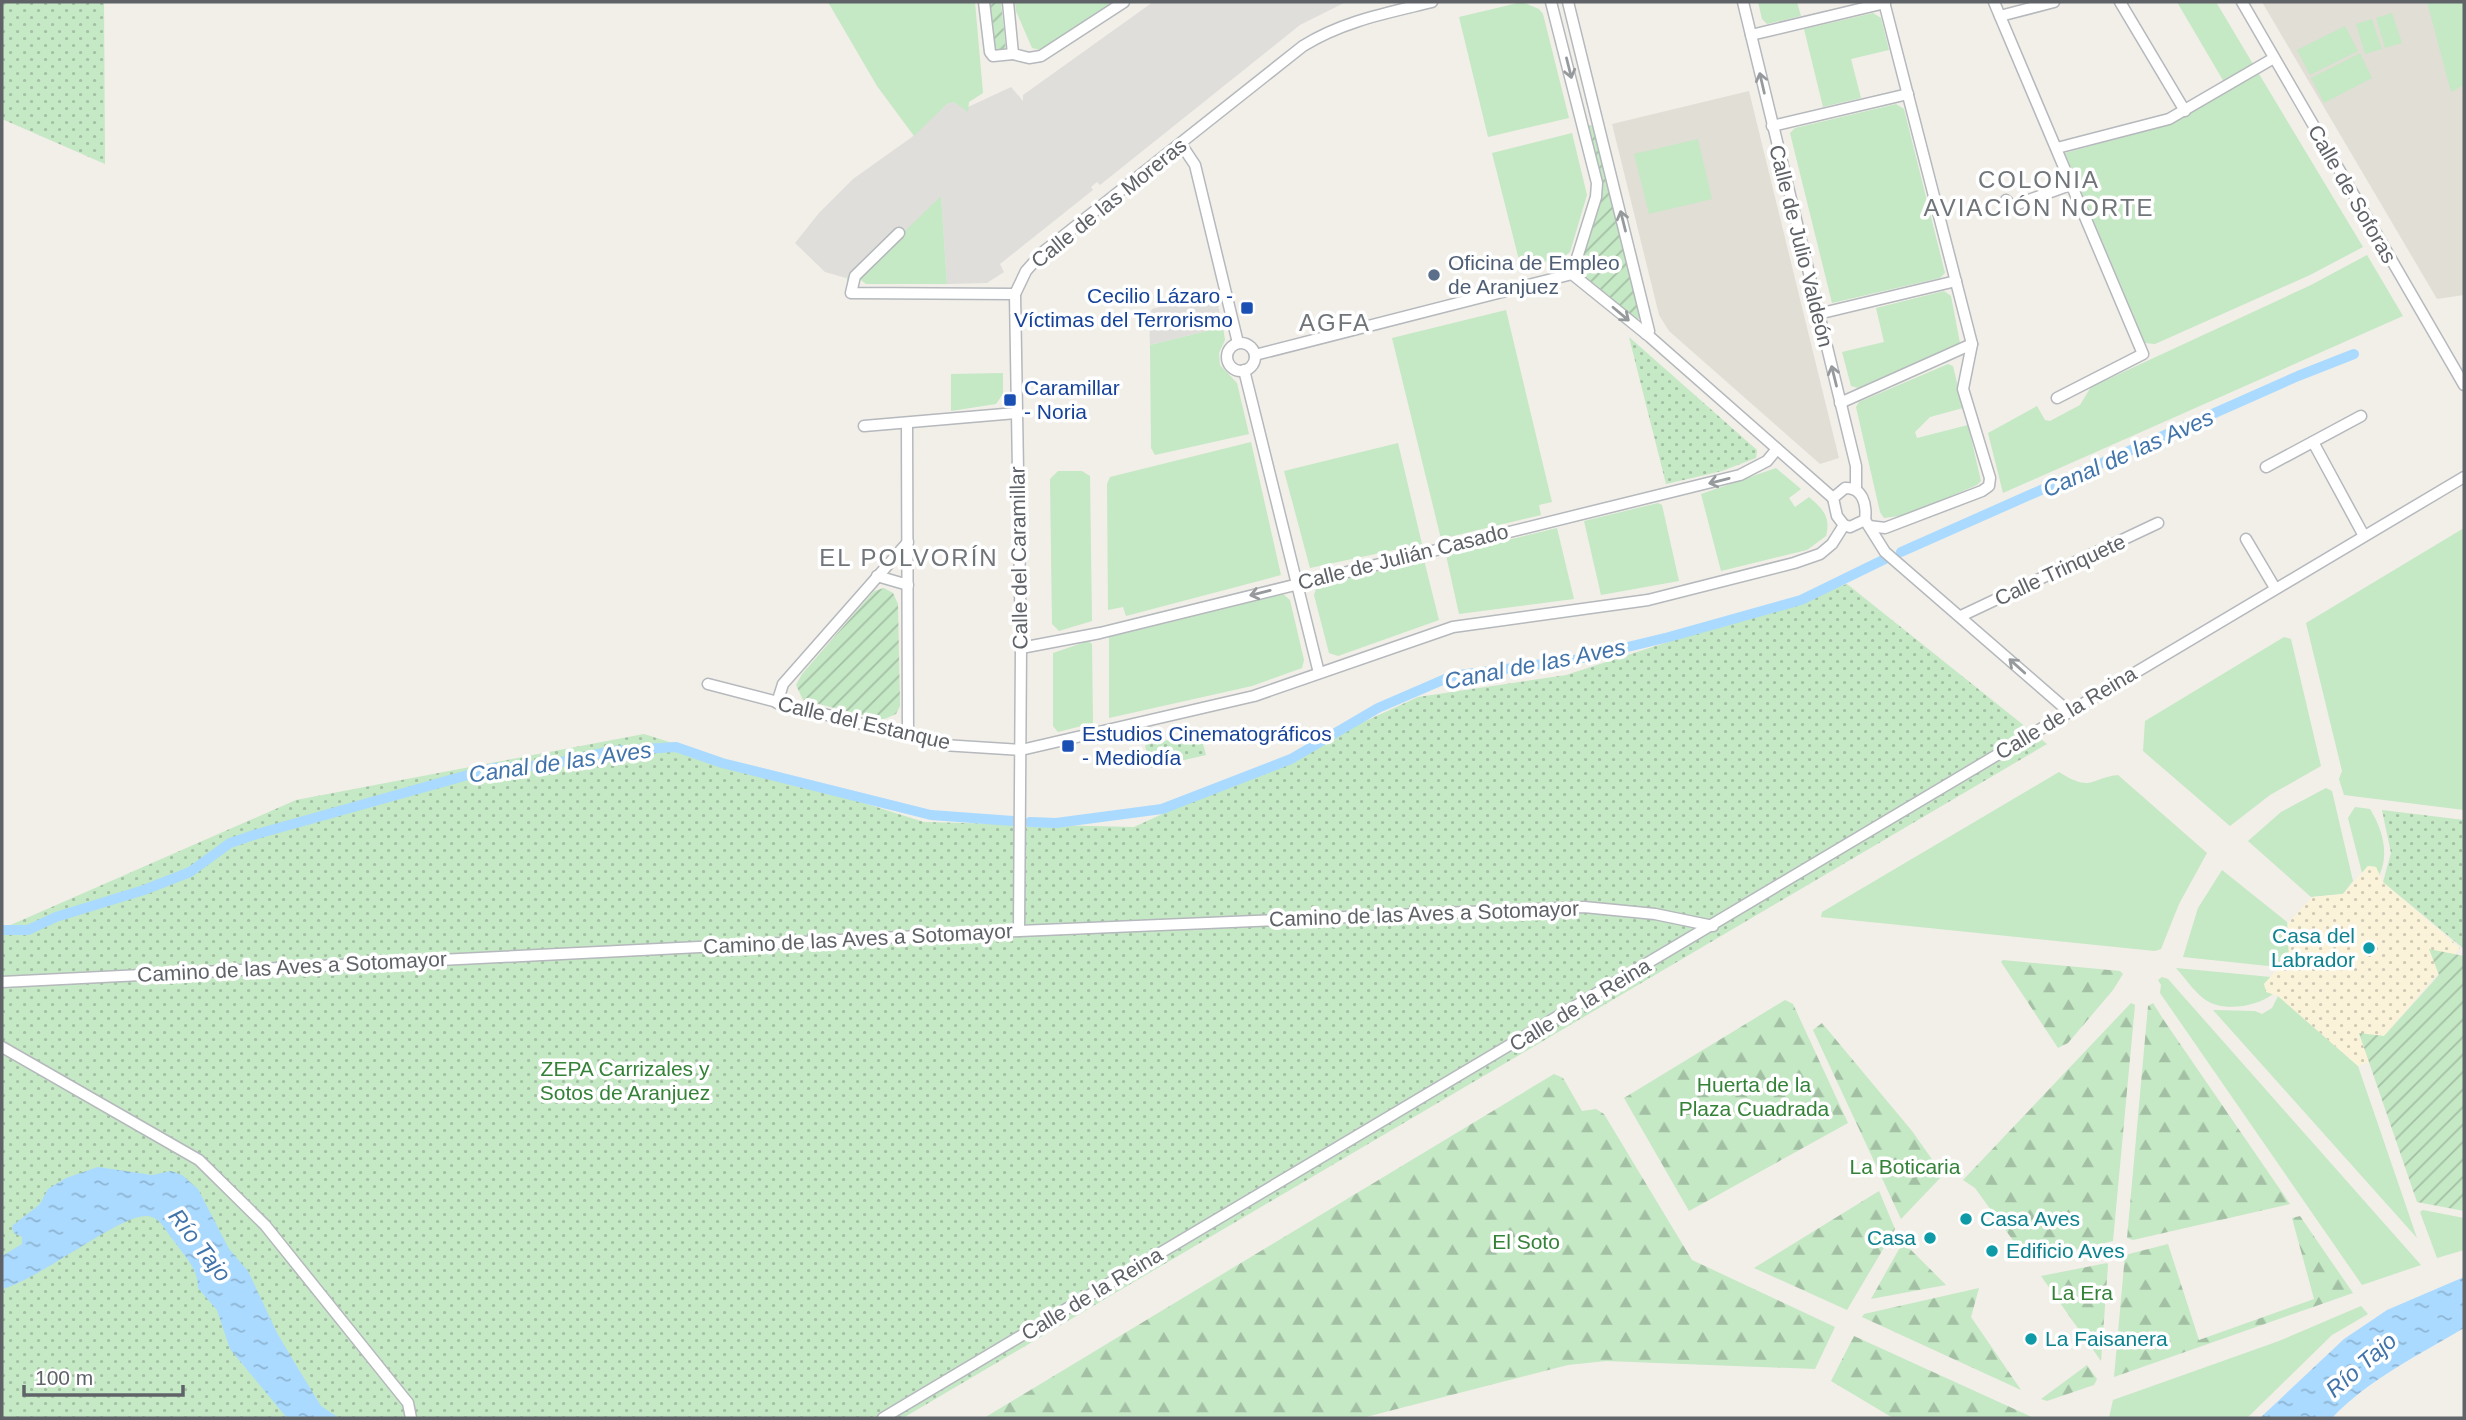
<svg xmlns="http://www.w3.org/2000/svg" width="2466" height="1420" viewBox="0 0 2466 1420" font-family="Arial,sans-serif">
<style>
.industrial{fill:#e0deda}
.education{fill:#e1ded6}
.grass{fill:#c5e8c5}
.forest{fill:url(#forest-firs)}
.sand{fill:url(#sand-dots)}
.park{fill:url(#park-dots)}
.garden{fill:url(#garden-furrows)}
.water{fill:url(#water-ripples)}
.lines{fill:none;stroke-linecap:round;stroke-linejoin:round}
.canal{stroke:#aadaff;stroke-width:10}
.minor-casing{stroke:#b5b8bc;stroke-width:13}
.minor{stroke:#fff;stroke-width:10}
.oneway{stroke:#979a9d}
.service-dot{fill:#5c6f8a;stroke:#fff;stroke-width:2.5}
.transit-dot{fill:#1a4fb4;stroke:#fff;stroke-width:2.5}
.culture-dot{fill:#0f9aa8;stroke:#fff;stroke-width:2.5}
.labels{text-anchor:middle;stroke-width:7;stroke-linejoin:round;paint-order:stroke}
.street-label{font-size:21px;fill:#5f6368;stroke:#fff}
.service-label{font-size:21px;fill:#4e5e75;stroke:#fff;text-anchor:start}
.transit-label{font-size:21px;fill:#164399;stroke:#fff;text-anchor:start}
.culture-label{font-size:21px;fill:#0d838f;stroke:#fff;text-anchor:start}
.park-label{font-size:21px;fill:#348238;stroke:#fff}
.water-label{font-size:23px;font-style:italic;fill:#4174aa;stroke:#fff}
.quarter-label{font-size:24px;letter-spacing:2px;fill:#70757a;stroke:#fff}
</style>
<defs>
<pattern id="forest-firs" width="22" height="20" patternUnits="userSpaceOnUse" patternTransform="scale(1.75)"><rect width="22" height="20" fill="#c5e8c5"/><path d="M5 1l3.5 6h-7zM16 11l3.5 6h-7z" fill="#a3c0a4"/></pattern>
<pattern id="sand-dots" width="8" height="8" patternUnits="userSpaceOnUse" patternTransform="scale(1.75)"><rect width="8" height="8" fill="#fbf3d9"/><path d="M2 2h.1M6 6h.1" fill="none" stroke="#cec8b4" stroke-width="1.8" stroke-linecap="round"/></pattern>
<pattern id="park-dots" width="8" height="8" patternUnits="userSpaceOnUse" patternTransform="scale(1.75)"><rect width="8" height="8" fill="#c5e8c5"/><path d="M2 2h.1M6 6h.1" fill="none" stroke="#a3c0a4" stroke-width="1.8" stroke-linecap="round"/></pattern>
<pattern id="garden-furrows" width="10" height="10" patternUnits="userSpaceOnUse" patternTransform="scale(1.75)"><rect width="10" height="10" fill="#c5e8c5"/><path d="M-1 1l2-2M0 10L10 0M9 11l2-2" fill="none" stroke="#a3c0a4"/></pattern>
<pattern id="water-ripples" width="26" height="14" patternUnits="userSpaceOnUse" patternTransform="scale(1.75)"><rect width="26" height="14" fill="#aadaff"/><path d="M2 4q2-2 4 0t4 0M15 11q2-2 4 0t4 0" fill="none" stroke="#8eb4d2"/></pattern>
</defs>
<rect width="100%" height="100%" fill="#f1efe8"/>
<g class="industrial">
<polygon points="1153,2 1346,2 1300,25 1100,185 1097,182 1091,187 1093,190 1000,264 1004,272 987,283 947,284 941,197 904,233 899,228 846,278 825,272 795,243 819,213 853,179 912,137 947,104 954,102 968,111 968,107 1011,87 1023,101 1023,95"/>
<polygon points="1215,292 1223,327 1150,345 1149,315 1152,309"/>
</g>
<g class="education">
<polygon points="2262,2 2464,2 2464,295 2437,299"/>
<polygon points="1749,91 1839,458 1820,464 1669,331 1659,315 1612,124"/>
</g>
<g class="grass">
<polygon points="828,2 975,2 983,93 969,102 968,112 954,102 947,104 914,136 877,86"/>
<polygon points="1015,2 1115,2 1041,50 1032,48 1016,11"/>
<polygon points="1522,2 1539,9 1543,14 1569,118 1488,137 1459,17"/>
<polygon points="1758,2 1797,2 1801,16 1767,24 1762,19"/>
<polygon points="2177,2 2216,2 2253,64 2224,82"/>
<polygon points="2427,2 2464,2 2464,85 2451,92"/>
<polygon points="1873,13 1881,18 1889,50 1851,59 1861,98 1823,107 1804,29"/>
<polygon points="2392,13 2402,43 2385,48 2376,18"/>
<polygon points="2372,19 2382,49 2365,54 2356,24"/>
<polygon points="2345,26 2358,51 2310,75 2297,50"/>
<polygon points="2360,53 2372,78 2324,103 2311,78"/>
<polygon points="2259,74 2363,247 2310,275 2155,344 2145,343 2065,153 2164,126"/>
<polygon points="1896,104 1904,109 1945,273 1940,278 1832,303 1790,133 1795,128"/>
<polygon points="1572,133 1587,195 1570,252 1564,257 1521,268 1492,153"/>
<polygon points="1698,139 1712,199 1649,214 1634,154"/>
<polygon points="941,196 947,284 866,284 861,280 847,283 847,277 899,228 904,232"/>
<polygon points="2367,255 2403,316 2003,493 1988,433 2037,406 2045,420 2050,421 2080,405 2091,387 2311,285"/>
<polygon points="1944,291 1951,296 1960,343 1858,388 1851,386 1842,352 1884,342 1876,308"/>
<polygon points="1506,310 1552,502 1539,505 1541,515 1441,539 1392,338"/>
<polygon points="1223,327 1225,340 1219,353 1220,365 1237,383 1249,434 1155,455 1151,448 1150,345"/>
<polygon points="1948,364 1953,366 1963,408 1930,417 1915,432 1917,438 1968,425 1981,481 1977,485 1907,515 1884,518 1880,512 1856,407 1859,402"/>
<polygon points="1003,373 1003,394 996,404 951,411 951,374"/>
<polygon points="1251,442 1281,575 1126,616 1123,607 1108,610 1107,484 1110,477"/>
<polygon points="1398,443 1422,544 1310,568 1284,471"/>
<path d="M1776,468L1801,489L1789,498L1795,507L1809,497C1823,509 1831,517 1826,536L1807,550L1721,571L1701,494Z"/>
<polygon points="1058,471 1082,471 1090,476 1092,621 1059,631 1052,624 1050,479"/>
<polygon points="1658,503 1662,505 1679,581 1601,595 1584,521"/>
<polygon points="1557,528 1574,599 1459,614 1446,555"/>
<polygon points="2464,528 2464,810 2344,795 2339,779 2342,771 2306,623"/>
<polygon points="1424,560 1439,620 1338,656 1329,653 1314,595 1317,586"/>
<polygon points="1283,594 1290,600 1304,660 1302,668 1252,686 1109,718 1109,637"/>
<polygon points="2284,637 2291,639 2321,766 2270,795 2230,826 2143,751 2145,721"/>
<polygon points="1088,641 1092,644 1093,723 1058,732 1053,726 1053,653"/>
<path d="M2059,772C2092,793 2090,778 2118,775L2207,853L2179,904L2161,949L2155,951L1821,917L1822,912Z"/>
<polygon points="2326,788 2332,791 2353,881 2343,894 2311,897 2248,841 2281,812"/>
<path d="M2355,807L2370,809C2382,828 2390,854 2379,876L2376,867L2368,866L2362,873L2348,818Z"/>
<polygon points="2222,870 2287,922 2289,956 2278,967 2183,957 2198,908"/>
<path d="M2176,968L2271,977L2264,984L2273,994C2256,1007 2221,1013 2203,998C2193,990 2185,978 2176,968Z"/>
<polygon points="2162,977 2168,979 2421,1265 2362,1285 2160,993 2161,985 2158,980"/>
<polygon points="2278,996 2358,1066 2417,1238 2213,1010 2255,1011 2262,1014 2272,1008"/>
<polygon points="2423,1210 2464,1218 2464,1250 2437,1258 2420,1212"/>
<polygon points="2361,1306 2368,1314 2332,1335 2247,1418 2109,1418 2113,1400 2279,1341"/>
</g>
<g class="forest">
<polygon points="2003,960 2120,971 2123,974 2113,990 2068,1043 2058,1048 2001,962"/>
<polygon points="1785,1000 1793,1004 1848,1123 1689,1211 1624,1098"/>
<polygon points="2131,1003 2135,1005 2113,1241 2028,1261 1975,1188 1963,1180"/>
<polygon points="2153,1003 2163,1019 2290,1204 2133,1240 2127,1238 2148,1006"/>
<polygon points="1822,1023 1912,1131 1943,1175 1901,1219 1813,1030"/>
<polygon points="1554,1074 1563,1078 1582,1111 1596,1109 1604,1114 1692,1260 1835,1327 1815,1369 1606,1361 1568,1365 1362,1418 984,1418"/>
<polygon points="1879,1191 1895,1229 1847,1310 1754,1268"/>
<polygon points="2300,1216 2353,1293 2114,1377 2125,1255 2168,1244 2199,1340 2314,1299 2292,1218"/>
<polygon points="1903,1242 1946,1285 1871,1299"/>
<polygon points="2107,1263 2108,1265 2101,1361 2041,1276"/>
<polygon points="1979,1288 1971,1317 2021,1390 1862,1317 1864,1314"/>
<polygon points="1854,1336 2034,1418 2035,1418 1893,1418 1831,1381"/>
<polygon points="2087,1365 2097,1379 2094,1385 2047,1401 2041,1399"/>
</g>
<polygon class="sand" points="2368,866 2376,867 2383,882 2460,948 2384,1036 2359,1034 2369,1062 2358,1066 2278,996 2266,992 2264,984 2289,956 2288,923 2312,897 2343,894"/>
<g class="park">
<polygon points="2,2 104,2 105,164 2,119"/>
<polygon points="1629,337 1757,450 1756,458 1722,471 1666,484"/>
<polygon points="1847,584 2047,744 903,1418 2,1418 2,926 6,927 296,800 644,734 924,822 1134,827 1418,697 1566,675"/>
<polygon points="1200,733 1206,755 1150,768 1145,745"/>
<polygon points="2382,810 2464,820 2464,949 2383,882 2391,853"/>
</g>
<g class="garden">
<polygon points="990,2 1001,2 1006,50 994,49"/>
<polygon points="1594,125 1641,317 1635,321 1578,271 1598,203 1588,126"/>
<polygon points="884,588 893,593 898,604 900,706 896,714 882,720 803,700 796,685 802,674 874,591"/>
<polygon points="2429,949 2464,956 2464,1211 2417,1202 2359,1033 2384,1036 2439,975"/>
</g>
<g class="water">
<path d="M98,1167L152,1175L171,1171L182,1175L198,1189L229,1249L248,1271L277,1333L299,1370L321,1406L339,1418H287L230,1349L217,1310L198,1288C198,1268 185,1257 174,1241C166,1232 161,1217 147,1216C122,1213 37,1281 2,1289V1256L22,1244V1237L14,1233L12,1226L40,1204L48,1189L66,1178Z"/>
<path d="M2464,1277V1328C2419,1355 2369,1379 2332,1418H2260L2344,1339L2387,1310Z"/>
</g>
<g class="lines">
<g class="canal">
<polyline points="1901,552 2298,376 2354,354"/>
<polyline points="1030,822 1056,823 1162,809 1291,759 1378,708 1452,676 1574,660 1669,637 1801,600 1885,559"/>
<polyline points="2,930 28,930 56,917 144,890 190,872 230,843 257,834 493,768 547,765 612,751 676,747 722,763 931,815 1013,821"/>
</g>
<defs>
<g id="minor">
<polyline points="984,2 990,52 993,56 1013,54 1008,2"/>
<polyline points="1551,2 1597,183 1596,197 1572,274 1650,337 1833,498"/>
<polyline points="1568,2 1649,331 1646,334"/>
<polyline points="1743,2 1856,466 1856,490"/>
<polyline points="1994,2 2143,354 2057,398"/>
<polyline points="2120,2 2185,111"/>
<polyline points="2242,2 2464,385"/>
<polyline points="2000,16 2054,2"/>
<polyline points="1751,35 1885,3"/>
<polyline points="1013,54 1029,58 1041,56 1124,2"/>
<polyline points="1772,126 1908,94"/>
<polyline points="1181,144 1195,165 1238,343"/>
<polyline points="2057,148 2169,119 2274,58"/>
<polyline points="2006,200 2012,206 2073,184"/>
<polyline points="899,233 855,276 851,293 1015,294"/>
<polyline points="1818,314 1956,281"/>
<circle cx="1241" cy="357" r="14"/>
<polyline points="1255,355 1572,274"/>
<polyline points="1244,370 1319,673"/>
<polyline points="1840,403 1972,344"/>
<polyline points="907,423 908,736"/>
<polyline points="864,426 1016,413"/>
<polyline points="2313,442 2364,536"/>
<polyline points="2266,467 2361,416"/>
<path d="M1845,488C1863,487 1867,505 1865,520L1850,527L1844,525L1837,516L1833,498Z"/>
<polyline points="1865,520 1885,552 2068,711"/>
<polyline points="1869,526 1885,528 1982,491 1989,486 1990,478 1963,389 1972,344 1884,2"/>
<polyline points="2246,539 2275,588"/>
<polyline points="877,576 908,585"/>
<polyline points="1961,616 2158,523"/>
<polyline points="1021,648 1100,633 1740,475 1767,461 1777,449"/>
<polyline points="708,684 943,745 1021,750 1254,696 1453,627 1648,600 1794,563 1820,554 1832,544 1844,525"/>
<polyline points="777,703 783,684 908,542"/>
<path d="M1019,931L1021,648L1015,294L1026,271L1043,252L1303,46C1343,21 1387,13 1432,2"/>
<polyline points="2,982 1019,931 1584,907 1655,914 1713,926"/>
<polyline points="2,1047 199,1160 265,1225 408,1403 411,1418"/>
<polyline points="883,1418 2464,477"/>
</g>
</defs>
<use href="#minor" class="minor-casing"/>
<use href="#minor" class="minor"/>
</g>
<defs><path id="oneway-shaft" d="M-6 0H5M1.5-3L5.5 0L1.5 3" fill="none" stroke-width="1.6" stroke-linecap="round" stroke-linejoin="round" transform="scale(1.75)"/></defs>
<g class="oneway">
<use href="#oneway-shaft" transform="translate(1569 68) rotate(76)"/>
<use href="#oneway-shaft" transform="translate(1762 83) rotate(-103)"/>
<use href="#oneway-shaft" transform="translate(1623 221) rotate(-104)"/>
<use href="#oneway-shaft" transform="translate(1621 314) rotate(40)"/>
<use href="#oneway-shaft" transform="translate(1834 376) rotate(-104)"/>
<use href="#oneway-shaft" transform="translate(1719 481) rotate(166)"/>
<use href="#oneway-shaft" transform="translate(1260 593) rotate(166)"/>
<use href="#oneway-shaft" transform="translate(2017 666) rotate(-138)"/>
</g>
<circle class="service-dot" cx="1434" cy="275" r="7"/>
<g class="transit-dot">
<rect x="1240" y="301" width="14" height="14" rx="3.5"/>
<rect x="1003" y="393" width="14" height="14" rx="3.5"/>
<rect x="1061" y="739" width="14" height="14" rx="3.5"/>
</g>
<g class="culture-dot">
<circle cx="2369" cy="948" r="7"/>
<circle cx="1966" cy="1219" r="7"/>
<circle cx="1930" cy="1238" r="7"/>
<circle cx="1992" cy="1251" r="7"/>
<circle cx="2031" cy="1339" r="7"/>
</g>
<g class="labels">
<g class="street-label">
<text transform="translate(2352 194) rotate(60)" y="7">Calle de Soforas</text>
<text transform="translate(1109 203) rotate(-39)" y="7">Calle de las Moreras</text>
<text transform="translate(1801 246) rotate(76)" y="7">Calle de Julio Valdeón</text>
<text transform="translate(1403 557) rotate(-14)" y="7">Calle de Julián Casado</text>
<text transform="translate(1019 558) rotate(-91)" y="7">Calle del Caramillar</text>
<text transform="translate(2060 570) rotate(-25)" y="7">Calle Trinquete</text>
<text transform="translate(2066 713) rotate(-31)" y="7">Calle de la Reina</text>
<text transform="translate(864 723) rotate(13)" y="7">Calle del Estanque</text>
<text transform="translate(1424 914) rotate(-2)" y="7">Camino de las Aves a Sotomayor</text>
<text transform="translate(858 939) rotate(-3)" y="7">Camino de las Aves a Sotomayor</text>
<text transform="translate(292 967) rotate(-3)" y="7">Camino de las Aves a Sotomayor</text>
<text transform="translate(1580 1005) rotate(-31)" y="7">Calle de la Reina</text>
<text transform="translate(1092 1294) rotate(-31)" y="7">Calle de la Reina</text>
</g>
<g class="service-label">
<text x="1448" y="270">Oficina de Empleo<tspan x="1448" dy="24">de Aranjuez</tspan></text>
</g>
<g class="transit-label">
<text x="1233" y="303" text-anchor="end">Cecilio Lázaro -<tspan x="1233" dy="24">Víctimas del Terrorismo</tspan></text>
<text x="1024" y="395">Caramillar<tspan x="1024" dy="24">- Noria</tspan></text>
<text x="1082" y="741">Estudios Cinematográficos<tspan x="1082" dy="24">- Mediodía</tspan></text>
</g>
<g class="culture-label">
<text x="2355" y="943" text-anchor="end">Casa del<tspan x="2355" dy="24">Labrador</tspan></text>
<text x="1980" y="1226">Casa Aves</text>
<text x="1916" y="1245" text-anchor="end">Casa</text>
<text x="2006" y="1258">Edificio Aves</text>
<text x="2045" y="1346">La Faisanera</text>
</g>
<g class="park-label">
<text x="625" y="1076">ZEPA Carrizales y<tspan x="625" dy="24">Sotos de Aranjuez</tspan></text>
<text x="1754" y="1092">Huerta de la<tspan x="1754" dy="24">Plaza Cuadrada</tspan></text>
<text x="1905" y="1174">La Boticaria</text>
<text x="1526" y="1249">El Soto</text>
<text x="2082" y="1300">La Era</text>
</g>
<g class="water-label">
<text transform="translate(2128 453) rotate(-24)" y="8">Canal de las Aves</text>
<text transform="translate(1535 664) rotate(-11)" y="8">Canal de las Aves</text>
<text transform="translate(560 762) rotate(-8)" y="8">Canal de las Aves</text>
<text transform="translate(200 1245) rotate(52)" y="8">Río Tajo</text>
<text transform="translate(2361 1365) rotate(-41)" y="8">Río Tajo</text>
</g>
<g class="quarter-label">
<text x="2039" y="188">COLONIA<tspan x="2039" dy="28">AVIACIÓN NORTE</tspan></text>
<text x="1335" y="331">AGFA</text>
<text x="909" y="566">EL POLVORÍN</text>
</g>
</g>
<rect width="2466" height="1420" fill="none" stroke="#5f6368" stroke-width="7"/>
<path d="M24 1385v10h159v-10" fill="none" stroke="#5f6368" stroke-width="3.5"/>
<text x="35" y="1385" font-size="21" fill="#5f6368" stroke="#ffffff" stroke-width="5" paint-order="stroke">100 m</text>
</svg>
